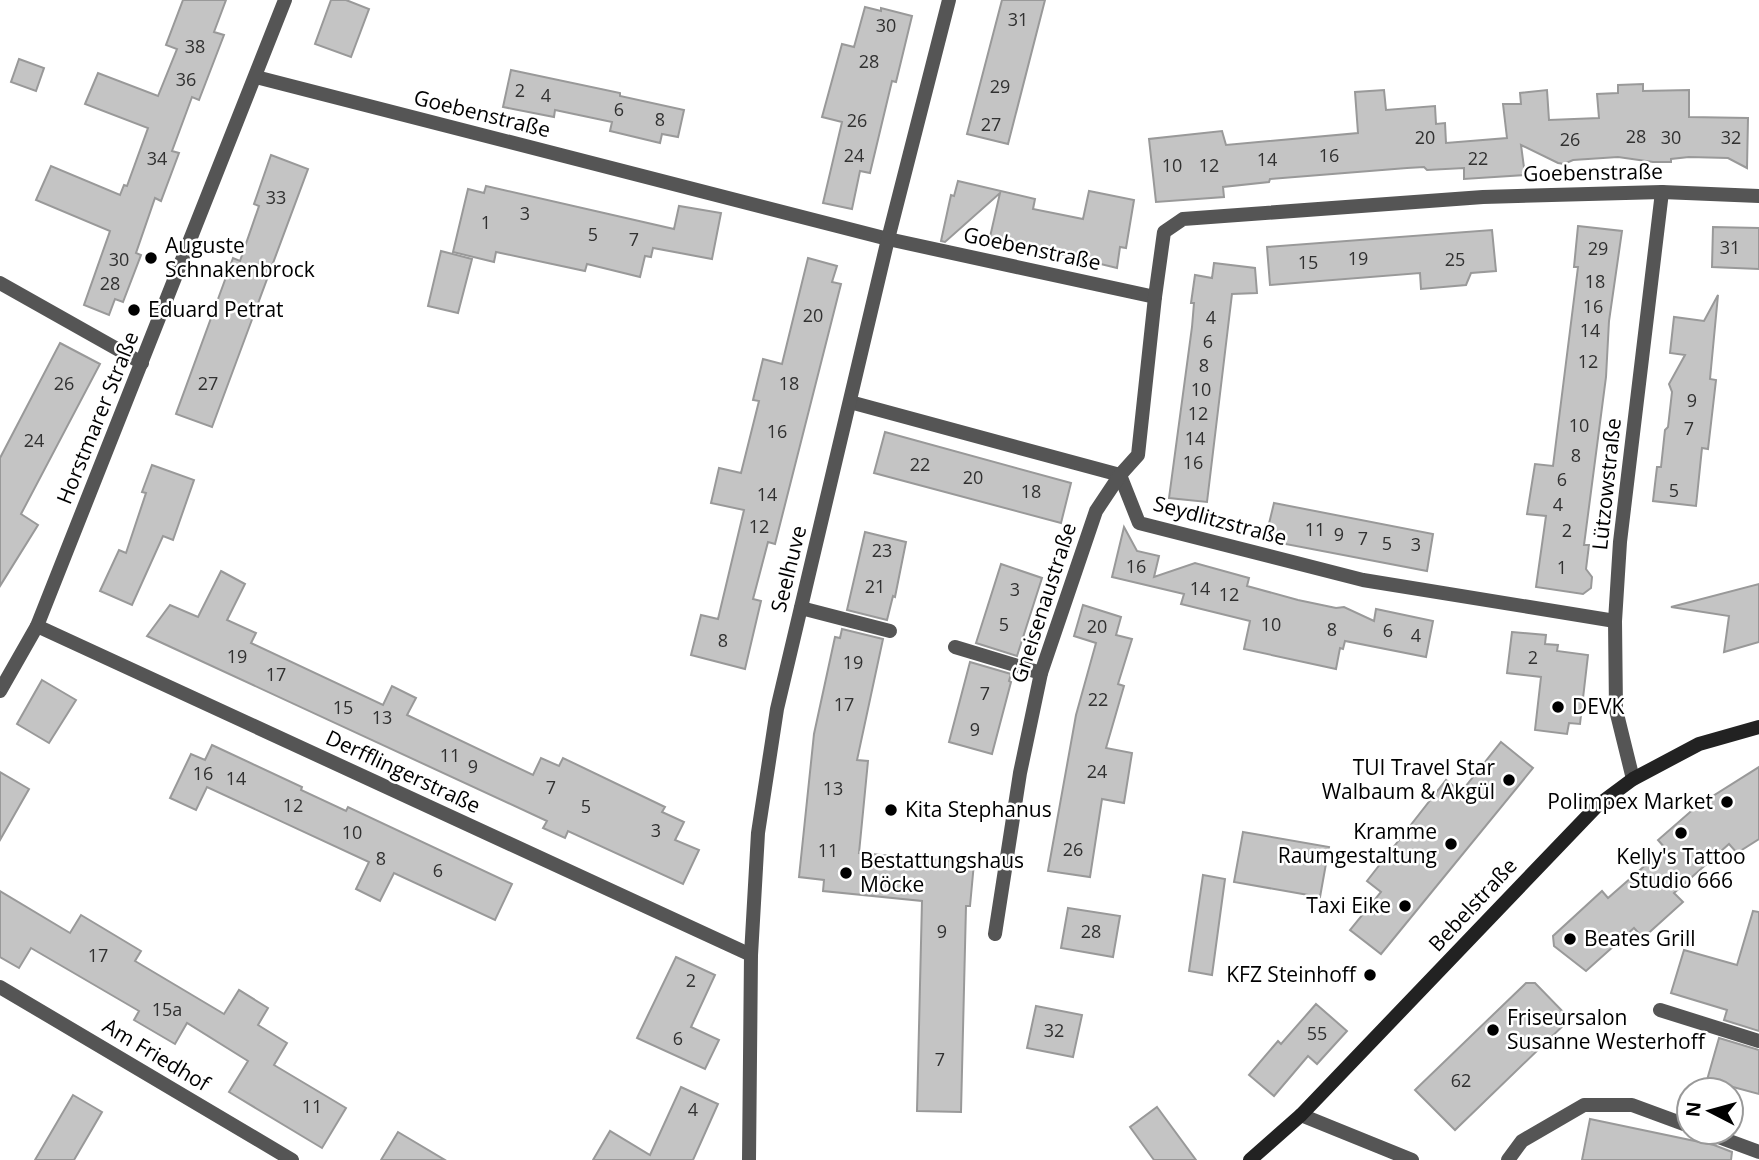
<svg xmlns="http://www.w3.org/2000/svg" width="1759" height="1160" viewBox="0 0 1759 1160" font-family="'Open Sans',sans-serif">
<style>
.building{fill:#c4c4c4;stroke:#999;stroke-width:2}
.lines{fill:none;stroke-linecap:round;stroke-linejoin:round}
.lane{stroke:#555;stroke-width:14}
.street{stroke:#555;stroke-width:14}
.secondary{stroke:#222;stroke-width:14}
.poi-dot{fill:#000;stroke:#fff;stroke-width:2.5}
.labels{text-anchor:middle;stroke-width:5;stroke-linejoin:round;paint-order:stroke}
.number-label{font-size:18px;fill:#313131}
.street-label{font-size:21px;fill:#000;stroke:#fff}
.poi-label{font-size:21px;fill:#000;stroke:#fff;text-anchor:start}
</style>
<rect width="100%" height="100%" fill="#fff"/>
<g class="building">
<polygon points="183,0 226,0 214,32 224,35 199,100 192,97 172,151 179,153 161,201 155,198 136,253 141,255 123,302 115,299 109,315 84,305 110,231 36,200 51,166 120,195 124,185 127,186 148,128 85,104 98,73 158,96 177,49 166,45"/>
<polygon points="331,0 346,0 369,9 351,57 315,44"/>
<polygon points="1002,0 1045,0 1008,144 967,134"/>
<polygon points="865,7 881,11 881,8 912,16 896,82 892,81 870,173 860,171 852,209 823,203 842,122 822,117 842,44 854,47"/>
<polygon points="19,59 44,68 36,91 11,82"/>
<polygon points="511,70 620,93 620,96 684,110 678,137 662,134 660,143 610,131 612,122 555,110 554,117 503,107"/>
<polygon points="1643,84 1643,91 1689,90 1689,117 1748,118 1747,168 1728,158 1689,157 1671,159 1671,162 1653,162 1618,157 1573,160 1564,164 1558,163 1521,145 1525,175 1464,179 1464,168 1427,170 1424,167 1407,168 1270,179 1269,182 1223,187 1224,197 1156,202 1149,139 1222,131 1226,145 1358,133 1355,92 1384,90 1386,110 1435,106 1436,124 1445,123 1446,143 1507,138 1503,104 1521,104 1520,93 1547,90 1549,120 1599,118 1597,94 1618,93 1618,85"/>
<polygon points="271,155 308,169 212,427 176,414 233,258 240,261 259,206 254,204"/>
<polygon points="958,181 1035,199 1033,209 1083,219 1089,191 1134,200 1126,248 1120,247 1117,268 990,237 1000,193 945,242 941,241 951,195 954,196"/>
<polygon points="486,186 674,229 679,206 721,213 712,259 653,248 651,257 645,256 640,277 587,264 585,271 496,252 494,262 453,252 468,189 484,193"/>
<polygon points="1578,226 1622,231 1609,321 1606,377 1584,545 1589,545 1586,569 1592,577 1591,588 1583,594 1536,587 1546,516 1527,514 1535,464 1553,466 1578,267 1574,267"/>
<polygon points="1713,227 1759,228 1759,269 1712,267"/>
<polygon points="1492,230 1496,271 1471,273 1466,285 1421,289 1420,273 1270,285 1267,247"/>
<polygon points="441,251 472,259 458,313 428,306"/>
<polygon points="808,258 837,266 832,282 841,284 775,544 768,542 753,599 761,601 745,669 691,655 701,615 718,619 744,510 711,503 719,468 741,473 759,401 753,400 763,359 782,364"/>
<polygon points="1214,263 1255,268 1257,293 1232,294 1207,502 1169,498 1192,327 1194,303 1191,303 1195,275 1212,278"/>
<polygon points="1718,295 1710,379 1716,380 1708,449 1702,448 1696,506 1653,501 1657,467 1661,467 1665,430 1668,427 1672,392 1669,384 1685,355 1670,353 1674,317 1704,321"/>
<polygon points="60,343 100,364 21,514 38,525 0,586 0,458"/>
<polygon points="885,432 1071,483 1061,523 874,473"/>
<polygon points="152,465 194,480 173,540 163,536 132,605 100,591 119,550 126,553 146,493 142,492"/>
<polygon points="1274,503 1433,534 1427,571 1265,540"/>
<polygon points="1124,527 1137,551 1159,556 1154,577 1195,563 1249,578 1247,586 1298,600 1336,608 1344,607 1374,621 1376,609 1433,621 1426,657 1345,641 1343,649 1340,648 1336,669 1244,649 1250,621 1181,604 1184,594 1112,577"/>
<polygon points="865,532 906,542 895,597 893,596 887,620 847,610"/>
<polygon points="1001,564 1042,578 1017,656 976,643"/>
<polygon points="221,571 245,584 227,620 256,633 251,643 383,705 392,686 416,698 407,715 533,775 541,758 559,766 563,758 665,807 662,812 684,822 675,840 699,850 683,884 568,831 565,838 543,828 547,821 147,636 170,605 198,617"/>
<polygon points="1759,584 1759,642 1724,652 1729,616 1671,607"/>
<polygon points="1083,605 1121,617 1116,635 1132,639 1118,684 1124,686 1106,748 1132,753 1124,803 1102,799 1090,877 1048,871 1076,715 1096,643 1074,636"/>
<polygon points="842,629 883,639 857,760 868,761 859,853 974,863 970,906 966,906 961,1112 917,1111 922,901 823,891 824,880 799,877 814,734 835,637 840,638"/>
<polygon points="1512,632 1546,635 1545,644 1558,645 1557,651 1588,655 1580,724 1569,723 1567,734 1535,730 1541,677 1507,673"/>
<polygon points="970,662 1011,674 1009,681 1011,682 992,754 949,742"/>
<polygon points="42,680 76,700 49,743 17,724"/>
<polygon points="1501,742 1533,768 1381,954 1350,930 1381,892 1367,881 1446,780 1461,792"/>
<polygon points="212,745 302,787 301,790 346,811 348,807 512,884 495,920 394,873 380,901 356,889 369,862 207,787 196,810 170,798 191,754 205,760"/>
<polygon points="1759,767 1759,839 1737,853 1729,844 1674,893 1683,902 1643,938 1634,928 1586,971 1554,946 1553,936 1602,891 1608,898 1665,848 1658,840 1697,806"/>
<polygon points="0,772 29,789 0,840"/>
<polygon points="1243,832 1329,847 1320,897 1234,882"/>
<polygon points="1203,875 1225,879 1212,975 1189,971"/>
<polygon points="0,891 70,933 81,915 141,951 135,961 224,1014 239,990 268,1008 258,1025 287,1043 274,1065 346,1108 322,1148 229,1092 248,1061 187,1023 175,1044 134,1020 139,1011 31,948 19,968 0,957"/>
<polygon points="1068,908 1120,916 1113,957 1061,948"/>
<polygon points="1753,911 1759,912 1759,1031 1724,1020 1727,1010 1671,993 1684,950 1737,965"/>
<polygon points="676,957 715,975 691,1027 719,1040 705,1069 637,1038"/>
<polygon points="1526,983 1535,983 1570,1019 1455,1130 1415,1090"/>
<polygon points="1316,1004 1347,1031 1317,1064 1308,1056 1274,1096 1249,1075 1278,1041 1281,1044"/>
<polygon points="1036,1006 1082,1015 1073,1057 1027,1048"/>
<polygon points="1719,1038 1759,1050 1759,1094 1707,1080"/>
<polygon points="681,1087 718,1104 693,1160 593,1160 610,1131 650,1155"/>
<polygon points="73,1095 102,1112 74,1160 35,1160"/>
<polygon points="1157,1107 1196,1160 1154,1160 1130,1127"/>
<polygon points="1590,1119 1714,1145 1732,1152 1731,1160 1582,1160"/>
<polygon points="398,1132 445,1160 381,1160"/>
</g>
<g class="lines">
<g class="lane">
<polyline points="0,283 142,363"/>
<polyline points="801,608 890,631"/>
<polyline points="955,647 1041,673"/>
<polyline points="1660,1010 1759,1041"/>
</g>
<g class="street">
<polyline points="256,77 888,239 1155,297"/>
<polyline points="850,402 1120,475 1139,523 1363,580 1615,621"/>
<polyline points="37,626 751,955"/>
<polyline points="0,691 37,626 285,0"/>
<polyline points="1633,779 1616,710 1615,621 1620,542 1662,192"/>
<polyline points="995,934 1020,773 1041,673 1096,511 1120,475 1138,455 1155,297 1164,232 1183,219 1483,197 1662,192 1759,196"/>
<polyline points="0,987 292,1160"/>
<polyline points="1301,1115 1412,1160"/>
<polyline points="1705,1132 1759,1152"/>
<polyline points="749,1160 751,955 758,833 777,709 888,239 949,0"/>
<polyline points="1508,1160 1522,1141 1584,1105 1632,1105 1689,1126"/>
</g>
<polyline class="secondary" points="1250,1160 1301,1115 1598,805 1633,779 1699,744 1759,727"/>
</g>
<g class="poi-dot">
<circle cx="151" cy="258" r="7"/>
<circle cx="134" cy="310" r="7"/>
<circle cx="1558" cy="707" r="7"/>
<circle cx="1509" cy="780" r="7"/>
<circle cx="1727" cy="802" r="7"/>
<circle cx="891" cy="810" r="7"/>
<circle cx="1681" cy="833" r="7"/>
<circle cx="1451" cy="844" r="7"/>
<circle cx="846" cy="873" r="7"/>
<circle cx="1405" cy="906" r="7"/>
<circle cx="1570" cy="939" r="7"/>
<circle cx="1370" cy="975" r="7"/>
<circle cx="1493" cy="1030" r="7"/>
</g>
<g class="labels">
<g class="number-label">
<text x="1018" y="26">31</text>
<text x="886" y="32">30</text>
<text x="195" y="53">38</text>
<text x="869" y="68">28</text>
<text x="186" y="86">36</text>
<text x="1000" y="93">29</text>
<text x="520" y="97">2</text>
<text x="546" y="102">4</text>
<text x="619" y="116">6</text>
<text x="660" y="126">8</text>
<text x="857" y="127">26</text>
<text x="991" y="131">27</text>
<text x="1636" y="143">28</text>
<text x="1425" y="144">20</text>
<text x="1671" y="144">30</text>
<text x="1731" y="144">32</text>
<text x="1570" y="146">26</text>
<text x="854" y="162">24</text>
<text x="1329" y="162">16</text>
<text x="157" y="165">34</text>
<text x="1478" y="165">22</text>
<text x="1267" y="166">14</text>
<text x="1172" y="172">10</text>
<text x="1209" y="172">12</text>
<text x="276" y="204">33</text>
<text x="525" y="220">3</text>
<text x="486" y="229">1</text>
<text x="593" y="241">5</text>
<text x="634" y="246">7</text>
<text x="1730" y="254">31</text>
<text x="1598" y="255">29</text>
<text x="1358" y="265">19</text>
<text x="119" y="266">30</text>
<text x="1455" y="266">25</text>
<text x="1308" y="269">15</text>
<text x="1595" y="288">18</text>
<text x="110" y="290">28</text>
<text x="1593" y="313">16</text>
<text x="813" y="322">20</text>
<text x="1211" y="324">4</text>
<text x="1590" y="337">14</text>
<text x="1208" y="348">6</text>
<text x="1588" y="368">12</text>
<text x="1204" y="372">8</text>
<text x="64" y="390">26</text>
<text x="208" y="390">27</text>
<text x="789" y="390">18</text>
<text x="1201" y="396">10</text>
<text x="1692" y="407">9</text>
<text x="1198" y="420">12</text>
<text x="1579" y="432">10</text>
<text x="1689" y="435">7</text>
<text x="777" y="438">16</text>
<text x="1195" y="445">14</text>
<text x="34" y="447">24</text>
<text x="1576" y="462">8</text>
<text x="1193" y="469">16</text>
<text x="920" y="471">22</text>
<text x="973" y="484">20</text>
<text x="1562" y="486">6</text>
<text x="1674" y="497">5</text>
<text x="1031" y="498">18</text>
<text x="767" y="501">14</text>
<text x="1558" y="511">4</text>
<text x="759" y="533">12</text>
<text x="1315" y="536">11</text>
<text x="1567" y="537">2</text>
<text x="1339" y="541">9</text>
<text x="1363" y="545">7</text>
<text x="1387" y="550">5</text>
<text x="1416" y="551">3</text>
<text x="882" y="557">23</text>
<text x="1136" y="573">16</text>
<text x="1562" y="574">1</text>
<text x="875" y="593">21</text>
<text x="1200" y="595">14</text>
<text x="1015" y="596">3</text>
<text x="1229" y="601">12</text>
<text x="1004" y="631">5</text>
<text x="1271" y="631">10</text>
<text x="1097" y="633">20</text>
<text x="1332" y="636">8</text>
<text x="1388" y="637">6</text>
<text x="1416" y="642">4</text>
<text x="723" y="647">8</text>
<text x="237" y="663">19</text>
<text x="1533" y="664">2</text>
<text x="853" y="669">19</text>
<text x="276" y="681">17</text>
<text x="985" y="700">7</text>
<text x="1098" y="706">22</text>
<text x="844" y="711">17</text>
<text x="343" y="714">15</text>
<text x="382" y="724">13</text>
<text x="975" y="736">9</text>
<text x="450" y="762">11</text>
<text x="473" y="773">9</text>
<text x="1097" y="778">24</text>
<text x="203" y="780">16</text>
<text x="236" y="785">14</text>
<text x="551" y="794">7</text>
<text x="833" y="795">13</text>
<text x="293" y="812">12</text>
<text x="586" y="813">5</text>
<text x="656" y="837">3</text>
<text x="352" y="839">10</text>
<text x="1073" y="856">26</text>
<text x="828" y="857">11</text>
<text x="381" y="865">8</text>
<text x="438" y="877">6</text>
<text x="942" y="938">9</text>
<text x="1091" y="938">28</text>
<text x="98" y="962">17</text>
<text x="691" y="987">2</text>
<text x="167" y="1016">15a</text>
<text x="1054" y="1037">32</text>
<text x="1317" y="1040">55</text>
<text x="678" y="1045">6</text>
<text x="940" y="1066">7</text>
<text x="1461" y="1087">62</text>
<text x="312" y="1113">11</text>
<text x="693" y="1116">4</text>
</g>
<g class="street-label">
<text transform="translate(482 114) rotate(14)" y="7">Goebenstraße</text>
<text transform="translate(1593 173) rotate(-1)" y="7">Goebenstraße</text>
<text transform="translate(1032 249) rotate(12)" y="7">Goebenstraße</text>
<text transform="translate(98 418) rotate(-68)" y="7">Horstmarer Straße</text>
<text transform="translate(1607 484) rotate(-84)" y="7">Lützowstraße</text>
<text transform="translate(1220 521) rotate(15)" y="7">Seydlitzstraße</text>
<text transform="translate(789 569) rotate(-76)" y="7">Seelhuve</text>
<text transform="translate(1044 603) rotate(-72)" y="7">Gneisenaustraße</text>
<text transform="translate(403 772) rotate(25)" y="7">Derfflingerstraße</text>
<text transform="translate(1473 905) rotate(-47)" y="7">Bebelstraße</text>
<text transform="translate(156 1055) rotate(31)" y="7">Am Friedhof</text>
</g>
<g class="poi-label">
<text x="165" y="253">Auguste<tspan x="165" dy="24">Schnakenbrock</tspan></text>
<text x="148" y="317">Eduard Petrat</text>
<text x="1572" y="714">DEVK</text>
<text x="1495" y="775" text-anchor="end">TUI Travel Star<tspan x="1495" dy="24">Walbaum &amp; Akgül</tspan></text>
<text x="1713" y="809" text-anchor="end">Polimpex Market</text>
<text x="905" y="817">Kita Stephanus</text>
<text x="1437" y="839" text-anchor="end">Kramme<tspan x="1437" dy="24">Raumgestaltung</tspan></text>
<text x="1681" y="864" text-anchor="middle">Kelly's Tattoo<tspan x="1681" dy="24">Studio 666</tspan></text>
<text x="860" y="868">Bestattungshaus<tspan x="860" dy="24">Möcke</tspan></text>
<text x="1391" y="913" text-anchor="end">Taxi Eike</text>
<text x="1584" y="946">Beates Grill</text>
<text x="1356" y="982" text-anchor="end">KFZ Steinhoff</text>
<text x="1507" y="1025">Friseursalon<tspan x="1507" dy="24">Susanne Westerhoff</tspan></text>
</g>
</g>
<g transform="translate(1710 1111) rotate(276)"><circle r="33" fill="#ffffff" stroke="#999999" stroke-width="2"/>
<path d="M0-5L12 26L0 18L-12 26Z" fill="#000000"/>
<text y="-10" font-size="19" font-weight="bold" text-anchor="middle" fill="#000000">N</text>
</g>
</svg>
